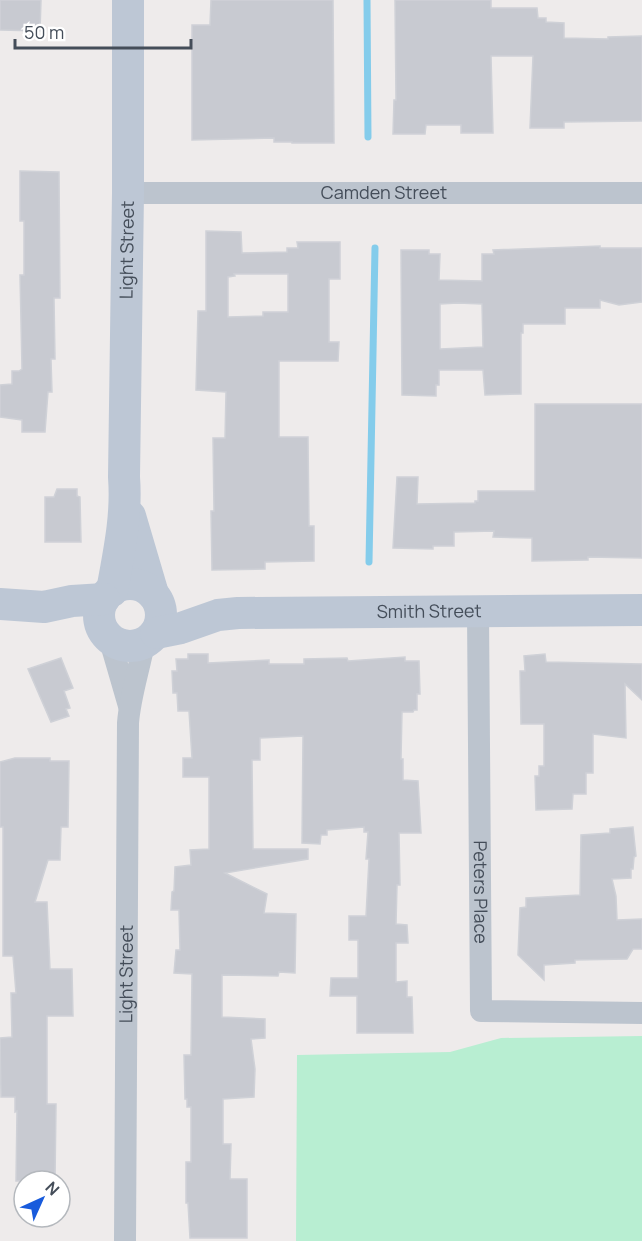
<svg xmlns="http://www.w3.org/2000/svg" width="642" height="1241" viewBox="0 0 642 1241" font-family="Manrope,sans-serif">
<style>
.green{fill:#b8eed2}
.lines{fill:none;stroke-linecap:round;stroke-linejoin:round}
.stream{stroke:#84cceb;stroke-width:7}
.building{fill:#c8cad1;stroke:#cfd1d7;stroke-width:1.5;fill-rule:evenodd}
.street{stroke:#bcc4ce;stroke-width:22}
.secondary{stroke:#bdc7d5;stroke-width:32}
.labels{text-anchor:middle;stroke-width:5;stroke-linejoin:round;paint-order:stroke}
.street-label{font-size:18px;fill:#444d59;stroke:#fff}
</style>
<rect width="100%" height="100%" fill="#eeebeb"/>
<polygon class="green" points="642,1036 642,1241 296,1241 297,1055 450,1052 501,1038"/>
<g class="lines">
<g class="stream">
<polyline points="367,0 368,137"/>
<polyline points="369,562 375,248"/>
</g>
</g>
<g class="building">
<polygon points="0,0 41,0 40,31 0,30"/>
<polygon points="211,0 333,0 334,143 292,143 292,142 274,142 274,138 192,140 192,25 210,25"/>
<polygon points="395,0 491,0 491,8 537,8 538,18 546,18 546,22 564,23 564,38 608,39 608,37 642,36 642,121 564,122 564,128 530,128 533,56 491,56 493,133 461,133 461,125 426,125 425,134 393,134 394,100 396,100"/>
<polygon points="20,171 59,172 60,298 54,298 55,359 51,359 52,392 48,392 45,432 22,432 22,420 0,417 0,385 12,384 12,371 19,371 22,369 20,275 24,275 24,221 20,221"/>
<path d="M206,231L241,232L242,253L287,252V248H298L297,242H340V279H329V342H339L338,361H279V437H308L309,526H314V561L265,562V569L212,570L211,511H214L213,438H225L226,392L196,390L198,311H206ZM234,274H288V312H263V316L228,317V277L235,276Z"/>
<path d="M600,246V248H642V302L619,305L600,300V308H565V324H523V333H521V394L485,395L483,370H439V385H436V396L402,395L401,250H429V254H440L439,280L482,281V254H494L493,250ZM458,303L482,304L483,347L440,349V304Z"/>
<polygon points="535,404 642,404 642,558 588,557 588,560 532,561 532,538 493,537 494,531 454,532 454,546 433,546 433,549 393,548 397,477 418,477 417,504 475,503 475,501 478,501 478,491 535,491"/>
<polygon points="57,489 77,489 77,496 80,497 81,542 45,542 45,497 54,497"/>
<polygon points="188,654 208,654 208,663 269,660 269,664 304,664 304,659 347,658 348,661 405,657 405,661 419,661 420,694 417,694 417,710 414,710 413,712 402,712 401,759 403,759 403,780 418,781 421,833 399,833 400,885 397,885 396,924 407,925 408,943 396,943 396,982 407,981 407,997 412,997 413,1033 357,1033 357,996 330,996 331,978 358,978 358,940 349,940 349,916 366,916 369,859 366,859 368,832 364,832 364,827 327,830 327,835 321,835 320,844 302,843 303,736 260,738 260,760 252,760 253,849 308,849 308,859 225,873 267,894 264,913 296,914 295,973 279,972 278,976 222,975 222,1017 265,1019 265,1038 251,1039 255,1069 254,1097 223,1099 223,1144 231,1144 230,1179 247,1179 247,1238 190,1238 188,1203 186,1203 186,1162 191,1162 191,1107 187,1107 187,1099 185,1099 184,1055 191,1055 192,974 174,973 176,950 180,950 179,910 171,910 172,892 174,891 175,867 191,865 190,850 209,849 209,777 183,777 183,758 192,758 189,711 178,711 177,693 173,693 172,671 177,671 176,659 188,659"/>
<polygon points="545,654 546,662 642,664 642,700 625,684 626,738 593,734 593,773 586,773 586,794 573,794 572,809 536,810 535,776 539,776 539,766 544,766 544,724 521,724 520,671 525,671 524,656"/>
<polygon points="61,658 73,688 64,691 70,708 66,709 69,716 51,722 28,669"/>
<polygon points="15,758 50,758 50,761 69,761 68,827 61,827 60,860 48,860 35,902 47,902 50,969 72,969 73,1016 47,1016 47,1104 56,1104 55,1181 16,1181 17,1111 15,1112 15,1097 1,1097 0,1038 12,1037 11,993 16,993 13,956 3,956 3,827 0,827 0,762"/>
<polygon points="633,827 636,856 634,857 633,869 631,869 631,878 612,879 616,896 617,920 642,919 642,949 633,949 627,959 575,960 575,963 544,965 544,980 518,955 520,908 526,907 526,898 580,895 581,835 610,833 610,829"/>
</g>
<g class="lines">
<g class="street">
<path id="s1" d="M128,193H642"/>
<path id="s2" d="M478,612L481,1011L642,1013"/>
<polyline points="109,637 129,706"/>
<path id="s3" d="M125,1241L128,723C130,696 139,670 144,643"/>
</g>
<g class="secondary">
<polyline points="130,516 153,594"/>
<circle cx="130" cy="615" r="31"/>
<path id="s4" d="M112,591C119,552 127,516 124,477L128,193V0"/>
<polyline points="0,604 44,607 72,601 104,599"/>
<path id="s5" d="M156,633L181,628L218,615L238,613L642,610"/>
</g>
</g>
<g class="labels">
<g class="street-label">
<text dy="6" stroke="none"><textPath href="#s1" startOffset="256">Camden Street</textPath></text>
<text dy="6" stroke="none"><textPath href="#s4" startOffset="342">Light Street</textPath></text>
<text dy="6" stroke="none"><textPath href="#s5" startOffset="276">Smith Street</textPath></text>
<text dy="6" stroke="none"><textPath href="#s2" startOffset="280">Peters Place</textPath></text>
<text dy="6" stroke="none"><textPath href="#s3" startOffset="267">Light Street</textPath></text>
</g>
</g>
<g transform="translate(42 1199) rotate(45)"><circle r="28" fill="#ffffff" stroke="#b4b8bd" stroke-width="1.5"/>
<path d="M0-4.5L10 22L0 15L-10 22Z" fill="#185bdc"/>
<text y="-9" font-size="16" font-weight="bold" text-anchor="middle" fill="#444d59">N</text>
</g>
<path d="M15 39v9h176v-9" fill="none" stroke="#444d59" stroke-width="3"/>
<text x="24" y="39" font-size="18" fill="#444d59" stroke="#ffffff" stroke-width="4.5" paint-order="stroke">50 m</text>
</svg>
